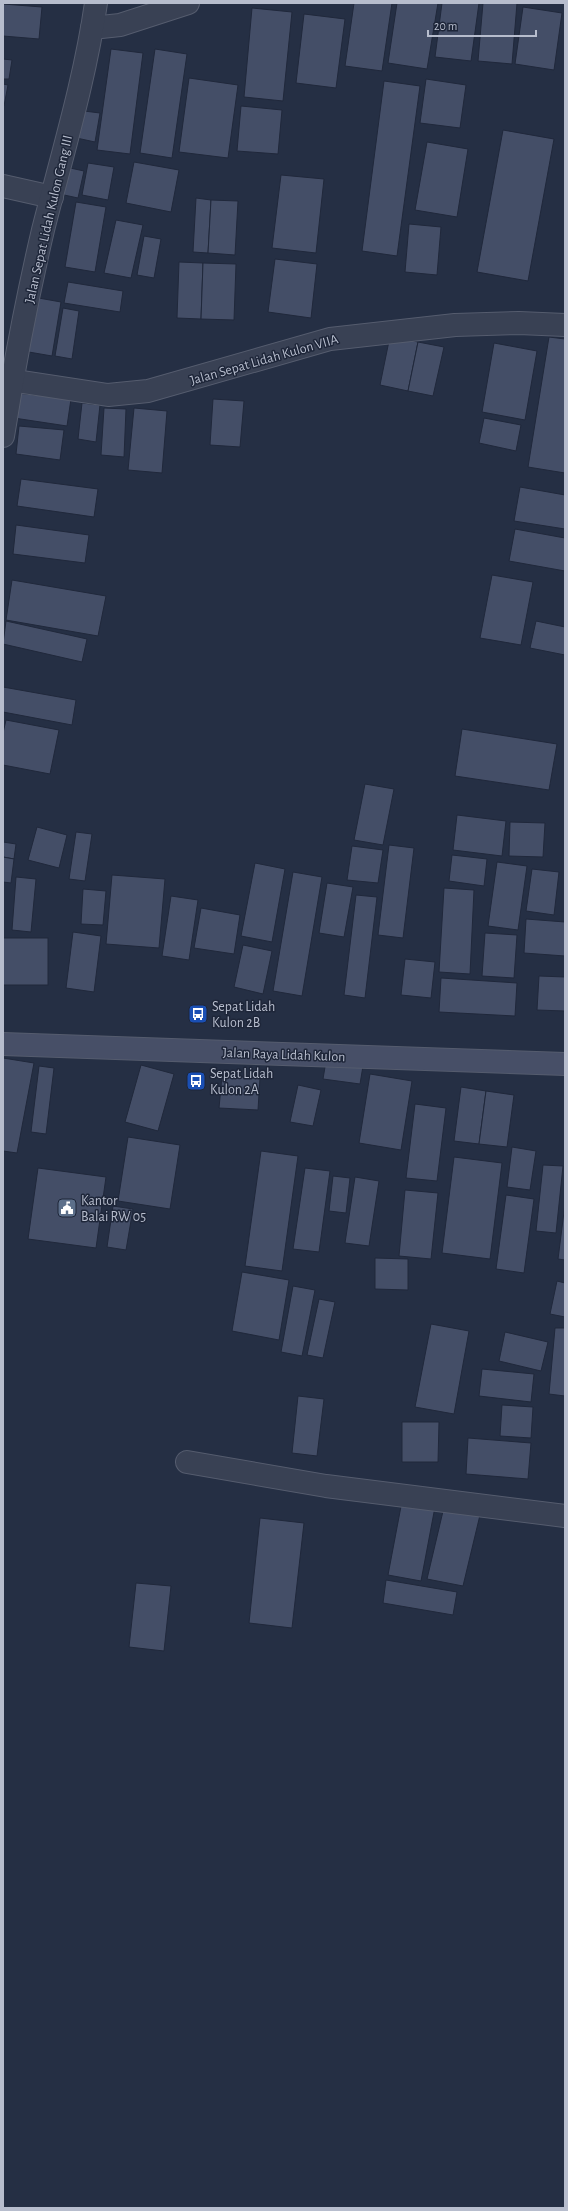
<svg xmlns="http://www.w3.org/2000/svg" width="568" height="2211" viewBox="0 0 568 2211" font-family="'Alegreya Sans',sans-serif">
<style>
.building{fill:#444e67;stroke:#20283b}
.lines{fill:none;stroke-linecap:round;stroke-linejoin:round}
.street-casing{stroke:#555c6e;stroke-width:24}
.secondary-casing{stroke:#555c6e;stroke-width:24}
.street{stroke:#394154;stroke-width:22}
.secondary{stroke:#474f67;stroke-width:22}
.labels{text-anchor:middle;stroke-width:3;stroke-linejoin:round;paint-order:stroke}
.street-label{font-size:14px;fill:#b7bdcd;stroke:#1e2639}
.poi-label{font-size:14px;fill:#b7bdcd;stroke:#1e2639;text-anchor:start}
</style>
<rect width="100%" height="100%" fill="#252f44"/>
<g class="building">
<polygon points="354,3 392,3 382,71 345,66"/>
<polygon points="397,3 438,3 427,69 388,63"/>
<polygon points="442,3 479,3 471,61 435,57"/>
<polygon points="483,3 517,3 512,64 478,61"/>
<polygon points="3,4 42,7 39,39 3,36"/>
<polygon points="523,7 562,13 554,70 515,64"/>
<polygon points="252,8 292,12 283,101 244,97"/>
<polygon points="304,14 345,19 336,88 296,83"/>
<polygon points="111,49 143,53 130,154 97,150"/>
<polygon points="155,49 187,54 172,158 140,153"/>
<polygon points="3,59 12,60 9,79 3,79"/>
<polygon points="189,78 238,85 228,158 179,152"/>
<polygon points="426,79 466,85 460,128 420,123"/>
<polygon points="384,81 420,86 397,256 362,251"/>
<polygon points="3,84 8,85 4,106 3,105"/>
<polygon points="241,106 282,110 278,154 237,151"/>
<polygon points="76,110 100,113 95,142 72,137"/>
<polygon points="503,130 554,139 528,281 477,272"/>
<polygon points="427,142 468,149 457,217 415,210"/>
<polygon points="134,162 179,170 171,212 126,203"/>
<polygon points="88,163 114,167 108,200 82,195"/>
<polygon points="61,166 84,171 78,198 55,193"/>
<polygon points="281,175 324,179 316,253 272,248"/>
<polygon points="196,198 211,200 208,253 193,252"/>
<polygon points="211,200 238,201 235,255 208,253"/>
<polygon points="76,202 106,207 95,272 65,267"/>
<polygon points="116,220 143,225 131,278 104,273"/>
<polygon points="409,224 441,227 437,275 405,272"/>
<polygon points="144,236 161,239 154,278 137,275"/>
<polygon points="275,259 317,264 311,318 268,312"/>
<polygon points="179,262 203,263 201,319 177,318"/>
<polygon points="203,263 236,264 234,320 201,319"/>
<polygon points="68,282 123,291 120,312 64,303"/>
<polygon points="33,297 61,302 52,356 23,351"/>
<polygon points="63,308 79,311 72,359 55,356"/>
<polygon points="390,336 418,342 408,391 380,385"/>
<polygon points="549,337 565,339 565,473 528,467"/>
<polygon points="418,342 444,347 433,396 408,391"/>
<polygon points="494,343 537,351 525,420 482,412"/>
<polygon points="17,393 71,399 67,426 14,418"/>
<polygon points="213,399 244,401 240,447 210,445"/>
<polygon points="82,403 100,405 96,442 78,439"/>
<polygon points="104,408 126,409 124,457 101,455"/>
<polygon points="134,408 167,411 162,473 128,470"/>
<polygon points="484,418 521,425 516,451 479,443"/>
<polygon points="19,426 64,430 60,460 16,454"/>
<polygon points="21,479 98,489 94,517 17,506"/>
<polygon points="520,487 565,495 565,529 514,521"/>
<polygon points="16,525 89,535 85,563 13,554"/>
<polygon points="515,529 565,538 565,571 509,561"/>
<polygon points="492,575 533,582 521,645 480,638"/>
<polygon points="12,580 106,596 98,636 6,620"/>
<polygon points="6,621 87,639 82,662 3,644"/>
<polygon points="536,621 565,627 565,655 530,648"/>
<polygon points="3,687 76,700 72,725 3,712"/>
<polygon points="6,720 59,730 50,774 3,765 3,733"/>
<polygon points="462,729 557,744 549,790 455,776"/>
<polygon points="365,784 394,789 383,845 354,840"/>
<polygon points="457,815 506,821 502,856 453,850"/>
<polygon points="510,822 545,823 543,857 509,856"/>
<polygon points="37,827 67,835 59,868 28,860"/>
<polygon points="76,832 92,834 85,881 69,879"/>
<polygon points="3,842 16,844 14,859 3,857"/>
<polygon points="389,845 414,848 403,938 378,935"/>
<polygon points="352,846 383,850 378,883 347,880"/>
<polygon points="452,855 487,859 484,886 449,881"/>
<polygon points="3,857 14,859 11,883 3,882"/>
<polygon points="497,862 527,866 518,930 488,926"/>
<polygon points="255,863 285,869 272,942 241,936"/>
<polygon points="532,869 559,872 554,915 526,911"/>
<polygon points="293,872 322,877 302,996 273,991"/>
<polygon points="112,875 165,879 159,948 106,944"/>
<polygon points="16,877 36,879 31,932 12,930"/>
<polygon points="327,883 353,887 344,937 319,933"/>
<polygon points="444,888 474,890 470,974 439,972"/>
<polygon points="83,889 106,891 103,925 81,924"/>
<polygon points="356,895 377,897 365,998 344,995"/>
<polygon points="171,896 198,900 189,960 162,956"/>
<polygon points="201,908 240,915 234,954 194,948"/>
<polygon points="526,919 565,922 565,956 524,953"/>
<polygon points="73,932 101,936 94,992 66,988"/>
<polygon points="485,933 517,935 514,978 482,976"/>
<rect x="3" y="938" width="45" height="47"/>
<polygon points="243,945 272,951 263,994 234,987"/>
<polygon points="405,959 435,962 431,998 401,995"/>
<polygon points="539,976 565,977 565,1011 537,1010"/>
<polygon points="441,978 517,983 515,1016 439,1012"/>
<polygon points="3,1058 34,1063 17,1153 3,1151"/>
<polygon points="326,1061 363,1066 360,1084 323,1079"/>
<polygon points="141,1065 174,1074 158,1131 125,1122"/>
<polygon points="39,1066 54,1068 46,1134 31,1132"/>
<polygon points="370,1074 412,1081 401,1150 359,1143"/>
<polygon points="222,1076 260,1078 258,1110 219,1108"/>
<polygon points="298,1085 321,1090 313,1126 290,1122"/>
<polygon points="461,1087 486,1091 479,1144 454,1141"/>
<polygon points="486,1091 514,1095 507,1147 479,1144"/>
<polygon points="415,1104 446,1108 437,1181 406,1178"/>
<polygon points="128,1137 180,1145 170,1209 118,1201"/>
<polygon points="512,1147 536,1151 530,1190 507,1187"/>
<polygon points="261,1151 298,1156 282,1271 245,1266"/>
<polygon points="454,1157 502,1163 490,1259 442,1253"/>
<polygon points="543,1165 563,1166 556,1233 536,1231"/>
<polygon points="38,1168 106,1177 96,1248 28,1239"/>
<polygon points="305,1168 330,1171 319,1252 293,1249"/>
<polygon points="333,1176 350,1178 346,1213 329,1211"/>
<polygon points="355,1177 379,1181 369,1246 345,1243"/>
<polygon points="405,1190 438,1193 431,1259 399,1256"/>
<polygon points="506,1195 534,1199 524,1273 496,1269"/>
<polygon points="565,1204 565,1260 558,1259"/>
<polygon points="113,1206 133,1209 126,1250 107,1247"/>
<polygon points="375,1258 408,1259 408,1290 375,1289"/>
<polygon points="242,1272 289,1280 279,1340 232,1331"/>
<polygon points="557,1281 565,1283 565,1317 550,1314"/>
<polygon points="293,1286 315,1290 302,1356 281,1352"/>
<polygon points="319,1299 335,1302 323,1358 307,1355"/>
<polygon points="431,1324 469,1331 454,1414 415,1407"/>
<polygon points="555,1328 565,1328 565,1396 549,1394"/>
<polygon points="505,1332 548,1342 541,1371 499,1361"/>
<polygon points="482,1369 534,1374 531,1402 479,1396"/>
<polygon points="298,1396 324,1399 317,1456 292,1453"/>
<polygon points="502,1405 533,1407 531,1438 500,1436"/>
<polygon points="402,1422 439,1422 438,1462 402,1462"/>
<polygon points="468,1438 531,1443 528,1479 466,1474"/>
<polygon points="402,1501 435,1507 421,1581 388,1575"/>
<polygon points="444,1507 480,1515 463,1586 427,1579"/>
<polygon points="260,1518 304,1523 292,1628 249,1623"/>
<polygon points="386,1580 457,1592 453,1615 383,1603"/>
<polygon points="136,1583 171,1586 164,1651 129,1647"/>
</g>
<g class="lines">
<defs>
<g id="street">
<polyline points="92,28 120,25 188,3"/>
<polyline points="3,186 52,197"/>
<polyline points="3,379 108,395 148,391 330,339 455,325 519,323 565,325"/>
<path d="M3,436C14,367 27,298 43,230C62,155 85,80 96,3"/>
<polyline points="187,1462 326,1486 565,1516"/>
</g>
<polyline id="secondary" points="3,1044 565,1064"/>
</defs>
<use href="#street" class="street-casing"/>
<use href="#secondary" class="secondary-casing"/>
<use href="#street" class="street"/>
<use href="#secondary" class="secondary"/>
</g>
<defs>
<symbol id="bus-square" viewBox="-11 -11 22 22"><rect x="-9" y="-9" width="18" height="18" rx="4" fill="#1a4fb4" stroke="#1e2639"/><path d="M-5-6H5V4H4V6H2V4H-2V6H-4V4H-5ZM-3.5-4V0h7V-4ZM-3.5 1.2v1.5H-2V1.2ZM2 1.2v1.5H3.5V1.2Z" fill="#fff"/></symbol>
<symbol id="civic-square" viewBox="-11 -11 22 22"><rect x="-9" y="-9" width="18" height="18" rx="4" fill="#5c6f8a" stroke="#1e2639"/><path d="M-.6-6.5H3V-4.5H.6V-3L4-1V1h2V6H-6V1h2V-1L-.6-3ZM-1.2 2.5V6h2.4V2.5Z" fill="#fff"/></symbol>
</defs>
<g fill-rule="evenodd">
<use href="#bus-square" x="187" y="1003" width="22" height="22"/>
<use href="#bus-square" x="185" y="1070" width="22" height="22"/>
<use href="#civic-square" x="56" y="1197" width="22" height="22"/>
</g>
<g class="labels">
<g class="street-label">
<text transform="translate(48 219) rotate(-77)" y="5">Jalan Sepat Lidah Kulon Gang III</text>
<text transform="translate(264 359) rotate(-16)" y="5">Jalan Sepat Lidah Kulon VIIA</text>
<text transform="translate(284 1054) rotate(2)" y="5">Jalan Raya Lidah Kulon</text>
</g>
<g class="poi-label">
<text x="212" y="1011">Sepat Lidah<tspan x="212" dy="16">Kulon 2B</tspan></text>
<text x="210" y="1078">Sepat Lidah<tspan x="210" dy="16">Kulon 2A</tspan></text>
<text x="81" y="1205">Kantor<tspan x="81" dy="16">Balai RW 05</tspan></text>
</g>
</g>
<rect width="568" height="2211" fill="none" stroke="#b7bdcd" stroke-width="8"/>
<path d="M428 30v6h108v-6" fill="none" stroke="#b7bdcd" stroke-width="2"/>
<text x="434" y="30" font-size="12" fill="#b7bdcd" stroke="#1e2639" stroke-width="3" paint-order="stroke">20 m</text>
</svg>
